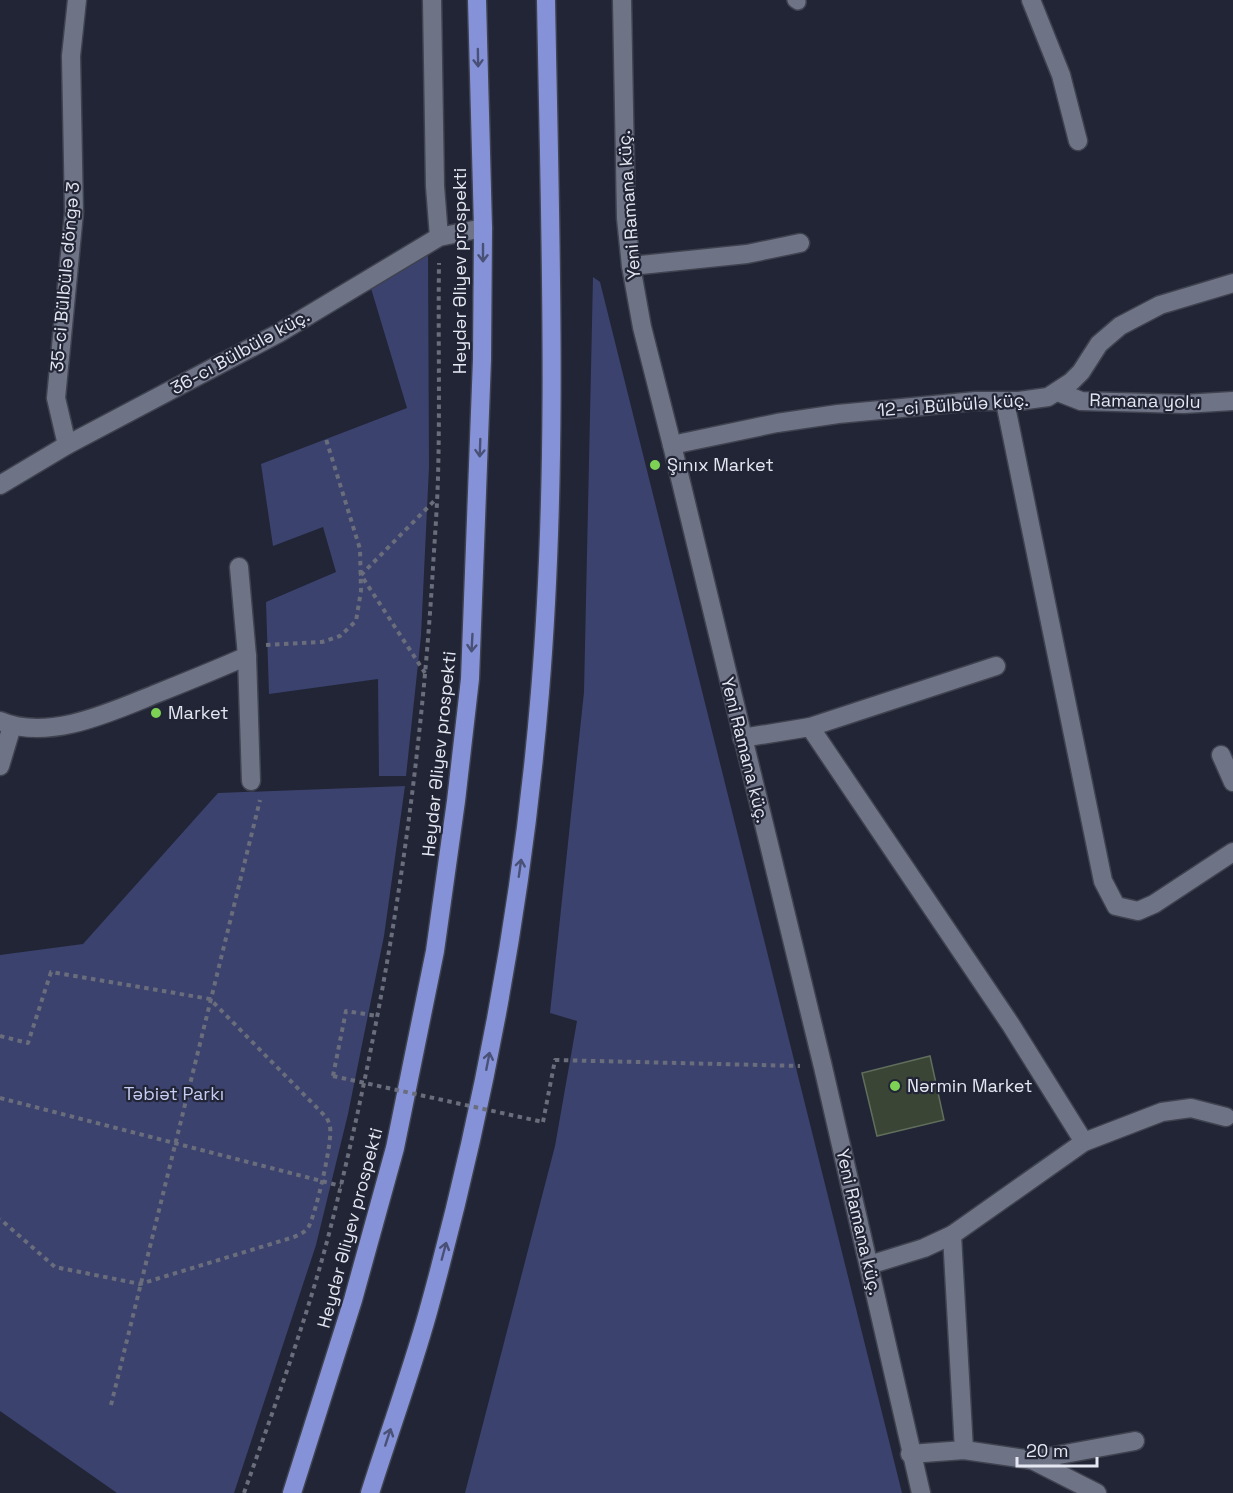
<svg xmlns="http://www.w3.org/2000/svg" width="1233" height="1493" viewBox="0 0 1233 1493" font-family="'Space Grotesk',sans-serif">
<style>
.green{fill:#3b426e}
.building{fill:#3a4536;stroke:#616e5c;stroke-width:1.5}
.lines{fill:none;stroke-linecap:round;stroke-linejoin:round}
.service-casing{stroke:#3f424f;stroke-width:18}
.minor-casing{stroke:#3f424f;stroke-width:21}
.tertiary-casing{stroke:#3f424f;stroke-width:21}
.motorway-casing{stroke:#3f424f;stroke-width:21}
.path{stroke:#6a6d7b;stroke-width:4;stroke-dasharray:4.5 4.5;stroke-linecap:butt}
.service{stroke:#6f7386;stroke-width:15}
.minor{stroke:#6f7386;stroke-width:18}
.tertiary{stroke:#6f7386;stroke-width:18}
.motorway{stroke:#8692d8;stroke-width:18}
.path-bridge{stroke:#6a6d7b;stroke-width:4;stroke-dasharray:4.5 4.5;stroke-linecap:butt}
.oneway{stroke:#4a5176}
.poi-dot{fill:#7dd154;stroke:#222535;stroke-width:2}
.labels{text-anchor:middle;stroke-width:4.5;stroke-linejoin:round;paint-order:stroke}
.street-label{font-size:18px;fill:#e4e7f2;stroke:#222535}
.poi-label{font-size:18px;fill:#e4e7f2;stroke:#222535;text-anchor:start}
.park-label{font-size:18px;fill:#c6cdf4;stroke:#222535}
</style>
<rect width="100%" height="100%" fill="#222535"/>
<g class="green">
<polygon points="428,248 429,467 421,636 406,776 379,776 378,679 269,694 266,602 336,572 323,527 273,546 261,464 407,408 370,285"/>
<polygon points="593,277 600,282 902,1493 465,1493 555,1146 577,1021 550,1013 584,692"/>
<polygon points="405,786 384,936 348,1114 316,1245 234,1493 117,1493 0,1411 0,955 83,944 218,793"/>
</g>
<polygon class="building" points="930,1056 944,1120 877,1136 862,1073"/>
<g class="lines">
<defs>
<polyline id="service" points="795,0 798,2"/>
<g id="minor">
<polyline points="432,0 435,186 439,237"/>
<polyline points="1031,0 1061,75 1078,141"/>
<polyline points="631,266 747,254 800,243"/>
<polyline points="1058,392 1081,401 1184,404 1233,401"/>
<polyline points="1005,402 1103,881 1116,906 1138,911 1154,904 1233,852"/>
<polyline points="67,445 56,398 74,213 71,56 77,0"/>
<polyline points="672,445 777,423 838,414 976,401 1019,401 1048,397 1071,382 1081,372 1099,344 1120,326 1160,305 1233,283"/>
<polyline points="239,567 247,656 251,781"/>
<path d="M0,721C49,742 113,711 158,693C188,681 218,669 247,656"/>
<polyline points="810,727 1011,1025 1084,1142"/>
<polyline points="742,738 810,727 996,666"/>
<polyline points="1221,755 1233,782"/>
<polyline points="0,766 12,726"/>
<polyline points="952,1235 964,1450"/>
<polyline points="869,1265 924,1248 952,1235 1084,1142 1162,1112 1191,1108 1226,1117"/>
<polyline points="910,1454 964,1450 1032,1460 1097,1493"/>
<polyline points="1032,1460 1135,1441"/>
</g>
<g id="tertiary">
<polyline points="622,0 626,218 631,266 642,327 672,445 823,1067 921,1493"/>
<polyline points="0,485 67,445 279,333 439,237 483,228"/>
</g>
<g id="motorway">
<polyline points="292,1493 353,1300 395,1148 435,951 456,801 470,679 482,359 483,228 477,0"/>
<path d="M370,1493C389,1433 411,1373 428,1312C484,1109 523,902 540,692C559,462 550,230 546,0"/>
</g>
</defs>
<use href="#service" class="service-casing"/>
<use href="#minor" class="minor-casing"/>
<use href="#tertiary" class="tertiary-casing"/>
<use href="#motorway" class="motorway-casing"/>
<g class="path">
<polyline points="266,645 322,642 340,636 356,621 361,591 360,549 326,439"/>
<polyline points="425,673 361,575 436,499"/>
<path d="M0,1036L28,1043L51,972L210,999L327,1118C328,1121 330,1124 330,1127C333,1141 316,1212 309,1226C306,1232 300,1234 294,1237L140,1284L55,1267L0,1219"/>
<polyline points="333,1076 346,1011 377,1016"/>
<polyline points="0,1098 341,1186"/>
<polyline points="543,1122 555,1060 800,1066"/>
<polyline points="111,1405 260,800"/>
<path d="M244,1493C276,1402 310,1311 333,1218C385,1010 418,798 432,584C434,548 437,513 438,477C440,406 438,334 439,263"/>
</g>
<use href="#service" class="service"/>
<use href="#minor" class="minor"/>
<use href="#tertiary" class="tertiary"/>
<use href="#motorway" class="motorway"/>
<polyline class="path-bridge" points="333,1076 543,1122"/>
</g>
<defs><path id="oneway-shaft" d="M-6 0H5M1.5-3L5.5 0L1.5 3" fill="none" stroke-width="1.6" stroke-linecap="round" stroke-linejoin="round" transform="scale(1.5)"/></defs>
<g class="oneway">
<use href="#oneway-shaft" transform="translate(478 58) rotate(89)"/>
<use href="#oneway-shaft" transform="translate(483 253) rotate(90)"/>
<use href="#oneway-shaft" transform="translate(480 448) rotate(92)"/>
<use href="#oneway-shaft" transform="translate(472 643) rotate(93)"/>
<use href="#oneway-shaft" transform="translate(520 868) rotate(-82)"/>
<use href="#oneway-shaft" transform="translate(488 1061) rotate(-79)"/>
<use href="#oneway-shaft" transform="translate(444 1251) rotate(-75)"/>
<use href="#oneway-shaft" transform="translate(388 1437) rotate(-72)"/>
</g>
<g class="poi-dot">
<circle cx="655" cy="465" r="6"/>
<circle cx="156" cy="713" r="6"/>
<circle cx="895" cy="1086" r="6"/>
</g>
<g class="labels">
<g class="street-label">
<text transform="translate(629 205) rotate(-94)" y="6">Yeni Ramana küç.</text>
<text transform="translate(460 271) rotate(-90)" y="6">Heydər Əliyev prospekti</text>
<text transform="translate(65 277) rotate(-85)" y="6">35-ci Bülbülə döngə 3</text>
<text transform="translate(240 352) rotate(-29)" y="6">36-cı Bülbülə küç.</text>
<text transform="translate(1145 401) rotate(1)" y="6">Ramana yolu</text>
<text transform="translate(953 405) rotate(-4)" y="6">12-ci Bülbülə küç.</text>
<text transform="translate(745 750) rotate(76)" y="6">Yeni Ramana küç.</text>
<text transform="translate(439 754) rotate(-84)" y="6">Heydər Əliyev prospekti</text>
<text transform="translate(859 1222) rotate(77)" y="6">Yeni Ramana küç.</text>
<text transform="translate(350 1228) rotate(-75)" y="6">Heydər Əliyev prospekti</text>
</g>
<g class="poi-label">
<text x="667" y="471">Şınıx Market</text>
<text x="168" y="719">Market</text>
<text x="907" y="1092">Nərmin Market</text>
</g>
<g class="park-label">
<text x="174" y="1100">Təbiət Parkı</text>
</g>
</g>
<path d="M1017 1457v9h80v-9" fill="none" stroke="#e4e7f2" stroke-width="3"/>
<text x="1026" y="1457" font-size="18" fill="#e4e7f2" stroke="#222535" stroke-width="4.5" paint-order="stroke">20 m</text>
</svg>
